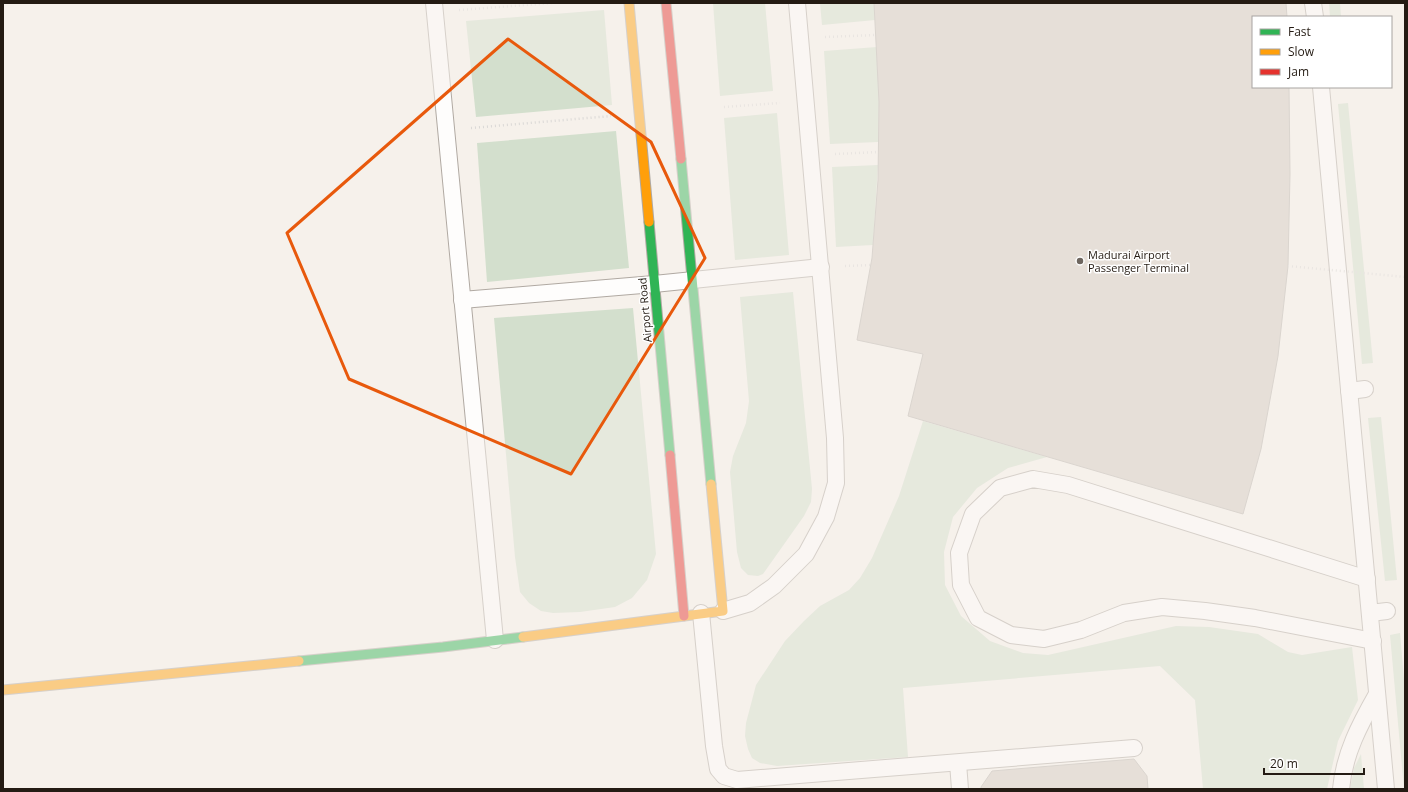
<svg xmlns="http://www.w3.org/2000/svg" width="1408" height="792" viewBox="0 0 1408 792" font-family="'Open Sans',sans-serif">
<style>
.green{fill:#d3dfcd}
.building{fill:#d2cac2;stroke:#b9b3ac}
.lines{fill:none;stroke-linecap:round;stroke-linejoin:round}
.lane-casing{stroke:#b0a9a2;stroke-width:18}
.fast-casing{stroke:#b0a9a2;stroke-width:11}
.slow-casing{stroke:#b0a9a2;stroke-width:11}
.jam-casing{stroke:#b0a9a2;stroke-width:11}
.path{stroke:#dad8d6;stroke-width:2.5;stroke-dasharray:1 3;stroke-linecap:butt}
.lane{stroke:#fefdfc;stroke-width:16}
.fast{stroke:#30b455;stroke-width:9}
.slow{stroke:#ff9f0a;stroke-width:9}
.jam{stroke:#e5322d;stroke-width:9}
.path-bridge{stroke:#dad8d6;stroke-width:2.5;stroke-dasharray:1 3;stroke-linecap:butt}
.marked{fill:none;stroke:#e8590c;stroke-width:3;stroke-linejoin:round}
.poi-dot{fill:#6e665f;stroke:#fff;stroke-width:1.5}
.labels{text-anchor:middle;stroke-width:3;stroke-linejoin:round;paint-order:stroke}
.poi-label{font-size:11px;fill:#241b13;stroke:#fff;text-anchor:start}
.street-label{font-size:11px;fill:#241b13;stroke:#fff}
</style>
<rect width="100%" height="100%" fill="#f6f1eb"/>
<g class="green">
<polygon points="713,3 765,3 773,91 720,96"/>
<polygon points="820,3 874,3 875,20 822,25"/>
<polygon points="1329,3 1340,3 1341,17 1330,17"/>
<polygon points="604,10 612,105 476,117 466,21"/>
<polygon points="877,47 879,102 878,142 830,144 824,51"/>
<polygon points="1348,103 1373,363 1362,364 1338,104"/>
<polygon points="777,113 789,255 735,260 724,118"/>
<polygon points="616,131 629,268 487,282 477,143"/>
<polygon points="878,165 873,245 836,247 832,167"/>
<polygon points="793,292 812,489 811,502 804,516 763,574 758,576 748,575 741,568 737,552 730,472 733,456 746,423 749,401 740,297"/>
<polygon points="633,308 656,554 647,580 632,598 615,607 580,612 553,613 541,611 529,603 520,592 515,557 494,318"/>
<polygon points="1381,417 1397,580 1385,581 1368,418"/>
<polygon points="923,421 1047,457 1008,468 977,488 953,517 944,552 945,585 961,616 990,641 1023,653 1048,655 1176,626 1209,627 1258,634 1288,652 1302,655 1352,647 1358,700 1338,741 1327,789 1203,789 1195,700 1160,666 903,688 908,757 777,766 760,763 752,758 748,749 745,736 746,723 756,685 785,641 804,621 820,606 849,590 860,578 872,558 899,496"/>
<polygon points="1400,633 1405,691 1405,789 1404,789 1390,635"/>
<polygon points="1361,754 1364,789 1350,789 1354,768"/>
</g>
<g class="building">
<polygon points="874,3 1286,3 1287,17 1253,17 1253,87 1289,87 1290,174 1288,266 1278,356 1261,449 1243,514 908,416 923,354 857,340 872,258 878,180 879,102"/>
<polygon points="1134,759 1147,776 1148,789 981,789 981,787 992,771"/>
</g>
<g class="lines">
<defs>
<g id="lane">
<polyline points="434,3 495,640"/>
<polyline points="1313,3 1315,17"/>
<polyline points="1321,87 1386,789"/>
<polyline points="462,300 654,284 821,267"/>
<polyline points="1349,391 1365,389"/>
<polyline points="1367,579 1068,485 1033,479 1000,488 973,514 959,553 961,585 978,618 1011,635 1044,639 1081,630 1124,613 1162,607 1205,611 1255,618 1373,641"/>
<polyline points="723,611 750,603 774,586 806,554 826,517 836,483 835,438 797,3"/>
<polyline points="701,613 714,746 718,769 724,776 737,780 1134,748"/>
<polyline points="1370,613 1387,611"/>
<polyline points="958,763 960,789"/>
<path d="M1341,789C1344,754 1360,724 1377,694"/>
</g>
<g id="fast">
<polyline points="681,159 711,484"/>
<polyline points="649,222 670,455"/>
<polyline points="299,661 443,647 523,637"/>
</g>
<g id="slow">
<polyline points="629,3 649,222"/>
<polyline points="523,637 723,611 711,484"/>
<polyline points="3,690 299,661"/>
</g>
<g id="jam">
<polyline points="666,3 681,159"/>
<polyline points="670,455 684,616"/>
</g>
</defs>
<use href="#lane" class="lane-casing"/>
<use href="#fast" class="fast-casing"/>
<use href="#slow" class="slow-casing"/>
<use href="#jam" class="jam-casing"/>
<g class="path">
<polyline points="459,10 552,3"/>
<polyline points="825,37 876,35"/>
<polyline points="724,107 780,103"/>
<polyline points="471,128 611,116"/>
<polyline points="835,154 878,152"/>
<polyline points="845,266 871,265"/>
</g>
<use href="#lane" class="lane"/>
<use href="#fast" class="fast"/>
<use href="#slow" class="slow"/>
<use href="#jam" class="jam"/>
<polyline class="path-bridge" points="1288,266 1405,277"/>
</g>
<path d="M0 0H1408V792H0ZM508,39L651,142L705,258L571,474L349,379L287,233Z" fill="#f6f1eb" fill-opacity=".55" fill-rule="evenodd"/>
<path class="marked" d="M508,39L651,142L705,258L571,474L349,379L287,233Z"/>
<circle class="poi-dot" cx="1080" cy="261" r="4"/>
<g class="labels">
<g class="poi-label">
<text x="1088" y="259">Madurai Airport<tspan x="1088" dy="13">Passenger Terminal</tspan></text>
</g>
<g class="street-label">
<text transform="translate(645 310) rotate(-95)" y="4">Airport Road</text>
</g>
</g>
<rect width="1408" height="792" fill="none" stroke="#241b13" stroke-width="8"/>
<rect x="1252" y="16" width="140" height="72" fill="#ffffff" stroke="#a7a4a1"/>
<rect x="1260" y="29" width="20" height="6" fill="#30b455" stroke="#a7a4a1"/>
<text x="1288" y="36" font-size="12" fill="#241b13">Fast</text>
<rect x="1260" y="49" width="20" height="6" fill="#ff9f0a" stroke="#a7a4a1"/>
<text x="1288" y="56" font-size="12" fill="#241b13">Slow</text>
<rect x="1260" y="69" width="20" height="6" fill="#e5322d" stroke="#a7a4a1"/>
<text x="1288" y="76" font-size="12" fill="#241b13">Jam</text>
<path d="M1264 768v6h100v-6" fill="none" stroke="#241b13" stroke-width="2"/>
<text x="1270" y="768" font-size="12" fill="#241b13" stroke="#ffffff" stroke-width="3" paint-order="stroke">20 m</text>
</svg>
